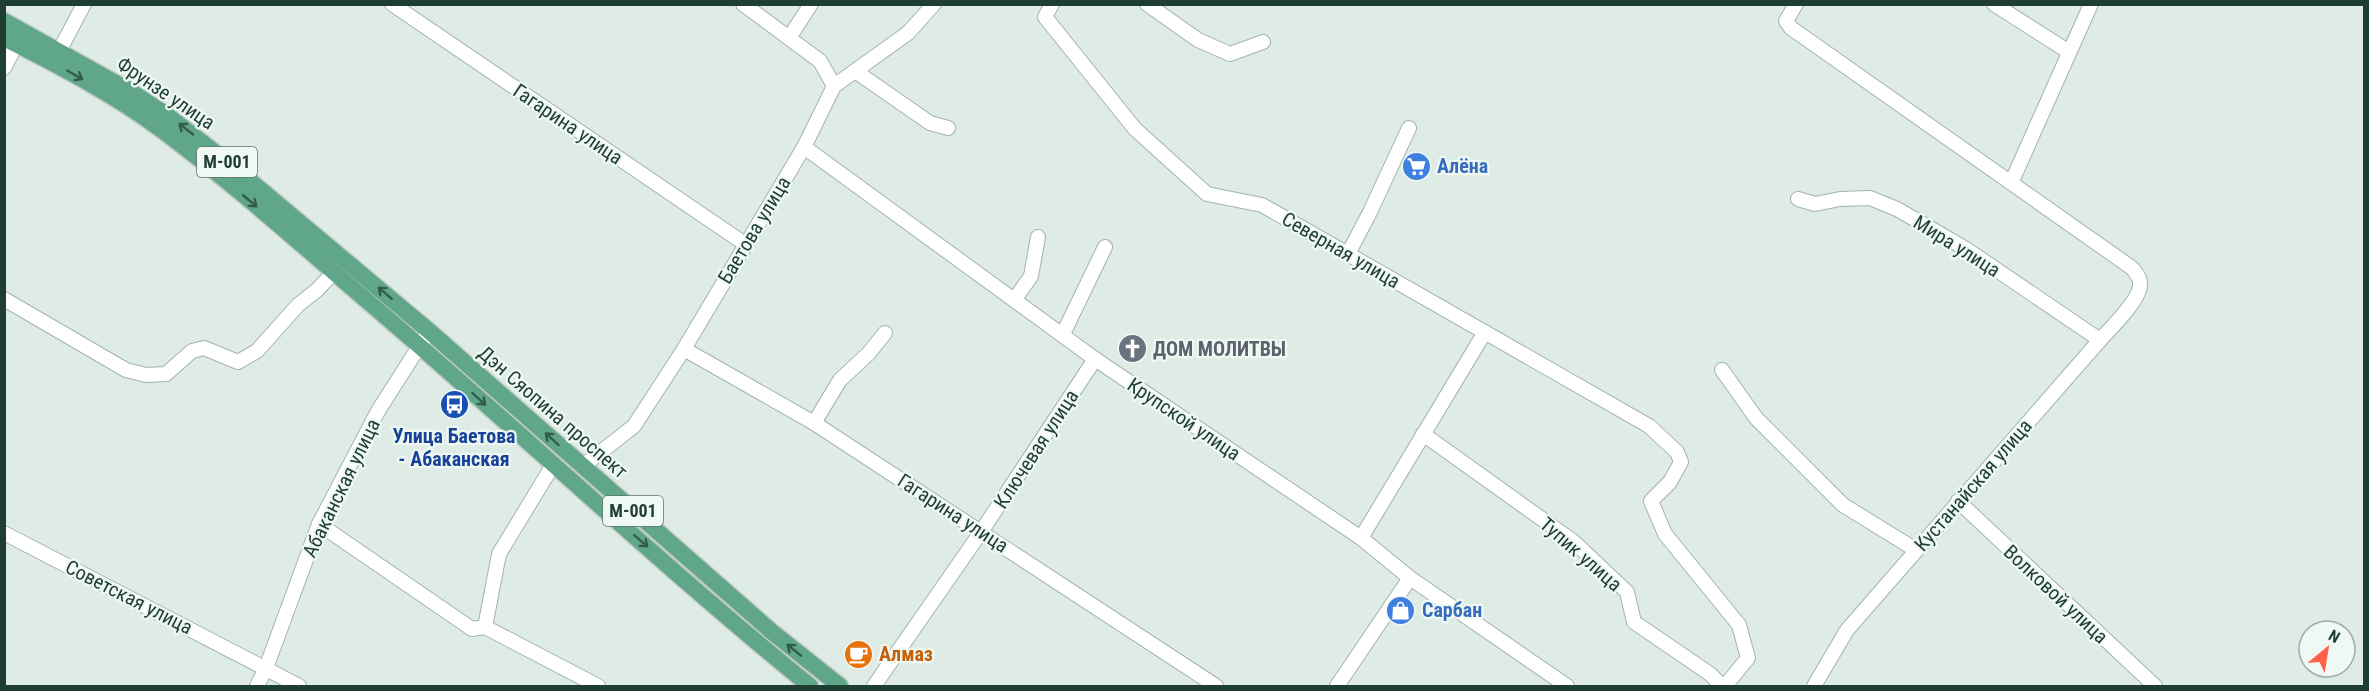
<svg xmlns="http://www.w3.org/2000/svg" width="2369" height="691" viewBox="0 0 2369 691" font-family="'Roboto Condensed',sans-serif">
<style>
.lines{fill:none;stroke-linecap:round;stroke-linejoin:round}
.minor-casing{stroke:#a1b4ab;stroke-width:16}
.major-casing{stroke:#c0c9c5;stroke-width:19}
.minor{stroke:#fff;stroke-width:14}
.major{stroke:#5fa68b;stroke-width:16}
.oneway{stroke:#325d4c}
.labels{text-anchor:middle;stroke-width:4.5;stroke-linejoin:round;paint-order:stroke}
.shield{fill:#f0f8f3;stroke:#5d766b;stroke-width:1.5}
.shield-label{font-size:18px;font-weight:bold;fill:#1e3e31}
.street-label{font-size:20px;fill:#1e3e31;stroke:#f0f8f3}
.shop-label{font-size:20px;font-weight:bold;fill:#366cbe;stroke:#f0f8f3;text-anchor:start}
.worship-label{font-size:20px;font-weight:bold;fill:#5b616d;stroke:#f0f8f3;text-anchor:start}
.transit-label{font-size:20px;font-weight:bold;fill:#164399;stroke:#f0f8f3}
.food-label{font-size:20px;font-weight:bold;fill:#c56008;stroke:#f0f8f3;text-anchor:start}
</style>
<rect width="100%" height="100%" fill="#dfece5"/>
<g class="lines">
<defs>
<g id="minor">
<polyline points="392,4 745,244"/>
<polyline points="743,4 820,61 834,86"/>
<polyline points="1052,4 1045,17 1135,129 1207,194 1262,205 1649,426 1677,452 1681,462 1670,482 1651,501 1665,534 1739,625 1748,658 1725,686"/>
<polyline points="1147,4 1198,40 1230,54 1263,42"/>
<path d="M1796,4L1786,21L1791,28L2132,268C2136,273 2141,278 2140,285C2140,300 2110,329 2100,340L1847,630L1814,686"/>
<polyline points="1994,4 2069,52"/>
<polyline points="789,38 811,4"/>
<polyline points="55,59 84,4"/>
<polyline points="4,68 21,35"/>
<polyline points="855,71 930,123 948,128"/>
<polyline points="804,147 1095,359 1361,538 1410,578 1567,686"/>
<polyline points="2012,181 2091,4"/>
<polyline points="1798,199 1815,204 1840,199 1870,198 1897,209 1966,249 2100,340"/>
<polyline points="1348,254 1370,212 1409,128"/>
<polyline points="4,299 126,370 146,375 166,374 192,351 204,348 238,362 257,351 298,305 317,290 334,272"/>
<polyline points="1015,299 1031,276 1038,237"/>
<polyline points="1063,334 1105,247"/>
<polyline points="684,349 814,423 1216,686"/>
<polyline points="1722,370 1756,418 1843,505 1916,550"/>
<polyline points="814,423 840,380 868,354 885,333"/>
<polyline points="1423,434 1574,542 1627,592 1634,622 1710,674 1722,686"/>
<polyline points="583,466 634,426 684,349 804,147 834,86 908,33 934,4"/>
<polyline points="1958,501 2155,686"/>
<polyline points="319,524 472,629 485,627 598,686"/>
<polyline points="4,533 299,686"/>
<polyline points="1361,538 1485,332"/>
<polyline points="485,627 499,554 553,465"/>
<polyline points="257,686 266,668 319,524 378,411 429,331"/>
<polyline points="874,686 981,532 1095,359"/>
<polyline points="1337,686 1410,578"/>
</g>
<g id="major">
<polyline points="4,21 130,91 168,116 230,164 429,331 772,632 840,686"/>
<path d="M4,38C58,65 113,94 162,130C230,181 294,238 358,293C510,422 655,560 810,686"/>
</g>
</defs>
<use href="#minor" class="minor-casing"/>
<use href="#major" class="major-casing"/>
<use href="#minor" class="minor"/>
<use href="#major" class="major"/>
</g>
<defs><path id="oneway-shaft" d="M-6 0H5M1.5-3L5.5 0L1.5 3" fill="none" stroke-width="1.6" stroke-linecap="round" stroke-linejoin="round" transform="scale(1.5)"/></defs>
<g class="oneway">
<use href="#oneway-shaft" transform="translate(75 75) rotate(30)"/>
<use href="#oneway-shaft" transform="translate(186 129) rotate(-142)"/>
<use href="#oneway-shaft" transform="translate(250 201) rotate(40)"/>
<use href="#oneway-shaft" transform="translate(385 293) rotate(-139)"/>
<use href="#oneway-shaft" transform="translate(479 399) rotate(42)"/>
<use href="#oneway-shaft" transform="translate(552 439) rotate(-138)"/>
<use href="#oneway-shaft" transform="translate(641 541) rotate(41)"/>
<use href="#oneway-shaft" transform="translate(794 650) rotate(-141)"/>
</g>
<defs>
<symbol id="supermarket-disc" viewBox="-11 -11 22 22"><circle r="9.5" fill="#3f7fe0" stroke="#f0f8f3"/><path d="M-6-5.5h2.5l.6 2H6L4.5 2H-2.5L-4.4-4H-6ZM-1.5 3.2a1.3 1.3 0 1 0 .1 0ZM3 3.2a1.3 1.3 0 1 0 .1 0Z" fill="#fff"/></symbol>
<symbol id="church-disc" viewBox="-11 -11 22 22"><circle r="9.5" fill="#6b7280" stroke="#f0f8f3"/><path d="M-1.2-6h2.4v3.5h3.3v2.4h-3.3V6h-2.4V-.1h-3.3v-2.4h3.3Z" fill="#fff"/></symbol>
<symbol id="bus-disc" viewBox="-11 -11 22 22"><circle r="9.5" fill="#1a4fb4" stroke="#f0f8f3"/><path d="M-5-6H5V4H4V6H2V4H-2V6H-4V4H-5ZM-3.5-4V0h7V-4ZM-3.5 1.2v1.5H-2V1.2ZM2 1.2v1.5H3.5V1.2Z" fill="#fff"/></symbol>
<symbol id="shop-disc" viewBox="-11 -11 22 22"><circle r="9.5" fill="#3f7fe0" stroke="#f0f8f3"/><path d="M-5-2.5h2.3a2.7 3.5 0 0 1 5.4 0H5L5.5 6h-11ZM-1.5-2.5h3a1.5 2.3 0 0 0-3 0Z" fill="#fff"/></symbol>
<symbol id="cafe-disc" viewBox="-11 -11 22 22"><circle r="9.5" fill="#e8710a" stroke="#f0f8f3"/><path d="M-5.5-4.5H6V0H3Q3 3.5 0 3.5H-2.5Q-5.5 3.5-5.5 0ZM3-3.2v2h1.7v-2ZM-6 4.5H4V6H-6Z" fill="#fff"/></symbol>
</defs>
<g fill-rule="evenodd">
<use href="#supermarket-disc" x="1400" y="150" width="33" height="33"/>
<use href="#church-disc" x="1116" y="332" width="33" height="33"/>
<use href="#bus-disc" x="438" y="388" width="33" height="33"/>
<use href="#shop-disc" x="1384" y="594" width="33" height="33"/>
<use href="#cafe-disc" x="842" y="638" width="33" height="33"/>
</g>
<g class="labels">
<g class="shield">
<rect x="197" y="147" width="60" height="30" rx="4.5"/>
<rect x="603" y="496" width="60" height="30" rx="4.5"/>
</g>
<g class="shield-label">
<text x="227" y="168">M-001</text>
<text x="633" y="517">M-001</text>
</g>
<g class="street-label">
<text transform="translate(166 93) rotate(34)" y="7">Фрунзе улица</text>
<text transform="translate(568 124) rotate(34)" y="7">Гагарина улица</text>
<text transform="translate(754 230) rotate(-59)" y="7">Баетова улица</text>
<text transform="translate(1957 246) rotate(32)" y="7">Мира улица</text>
<text transform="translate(1341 250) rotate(30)" y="7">Северная улица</text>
<text transform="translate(553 412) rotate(41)" y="7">Дэн Сяопина проспект</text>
<text transform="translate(1184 419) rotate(34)" y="7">Крупской улица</text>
<text transform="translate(1036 449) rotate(-57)" y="7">Ключевая улица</text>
<text transform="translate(1973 485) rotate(-49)" y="7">Кустанайская улица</text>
<text transform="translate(341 488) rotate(-64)" y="7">Абаканская улица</text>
<text transform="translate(953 513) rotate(33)" y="7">Гагарина улица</text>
<text transform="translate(1581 554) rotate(41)" y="7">Тупик улица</text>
<text transform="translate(2056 594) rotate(43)" y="7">Волковой улица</text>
<text transform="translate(129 597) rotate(27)" y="7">Советская улица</text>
</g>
<g class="shop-label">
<text x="1437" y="173">Алёна</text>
<text x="1422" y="617">Сарбан</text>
</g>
<g class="worship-label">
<text x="1153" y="356">ДОМ МОЛИТВЫ</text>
</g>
<g class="transit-label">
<text x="454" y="443">Улица Баетова<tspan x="454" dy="23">- Абаканская</tspan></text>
</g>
<g class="food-label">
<text x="879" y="661">Алмаз</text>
</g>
</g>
<rect width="2369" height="691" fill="none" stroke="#1e3e31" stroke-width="12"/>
<g transform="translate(2327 649) rotate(30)"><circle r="28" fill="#f0f8f3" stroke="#9caea5" stroke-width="1.5"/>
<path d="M0-4.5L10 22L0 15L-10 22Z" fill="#ff604a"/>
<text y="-9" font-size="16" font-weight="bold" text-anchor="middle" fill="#1e3e31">N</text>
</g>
</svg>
